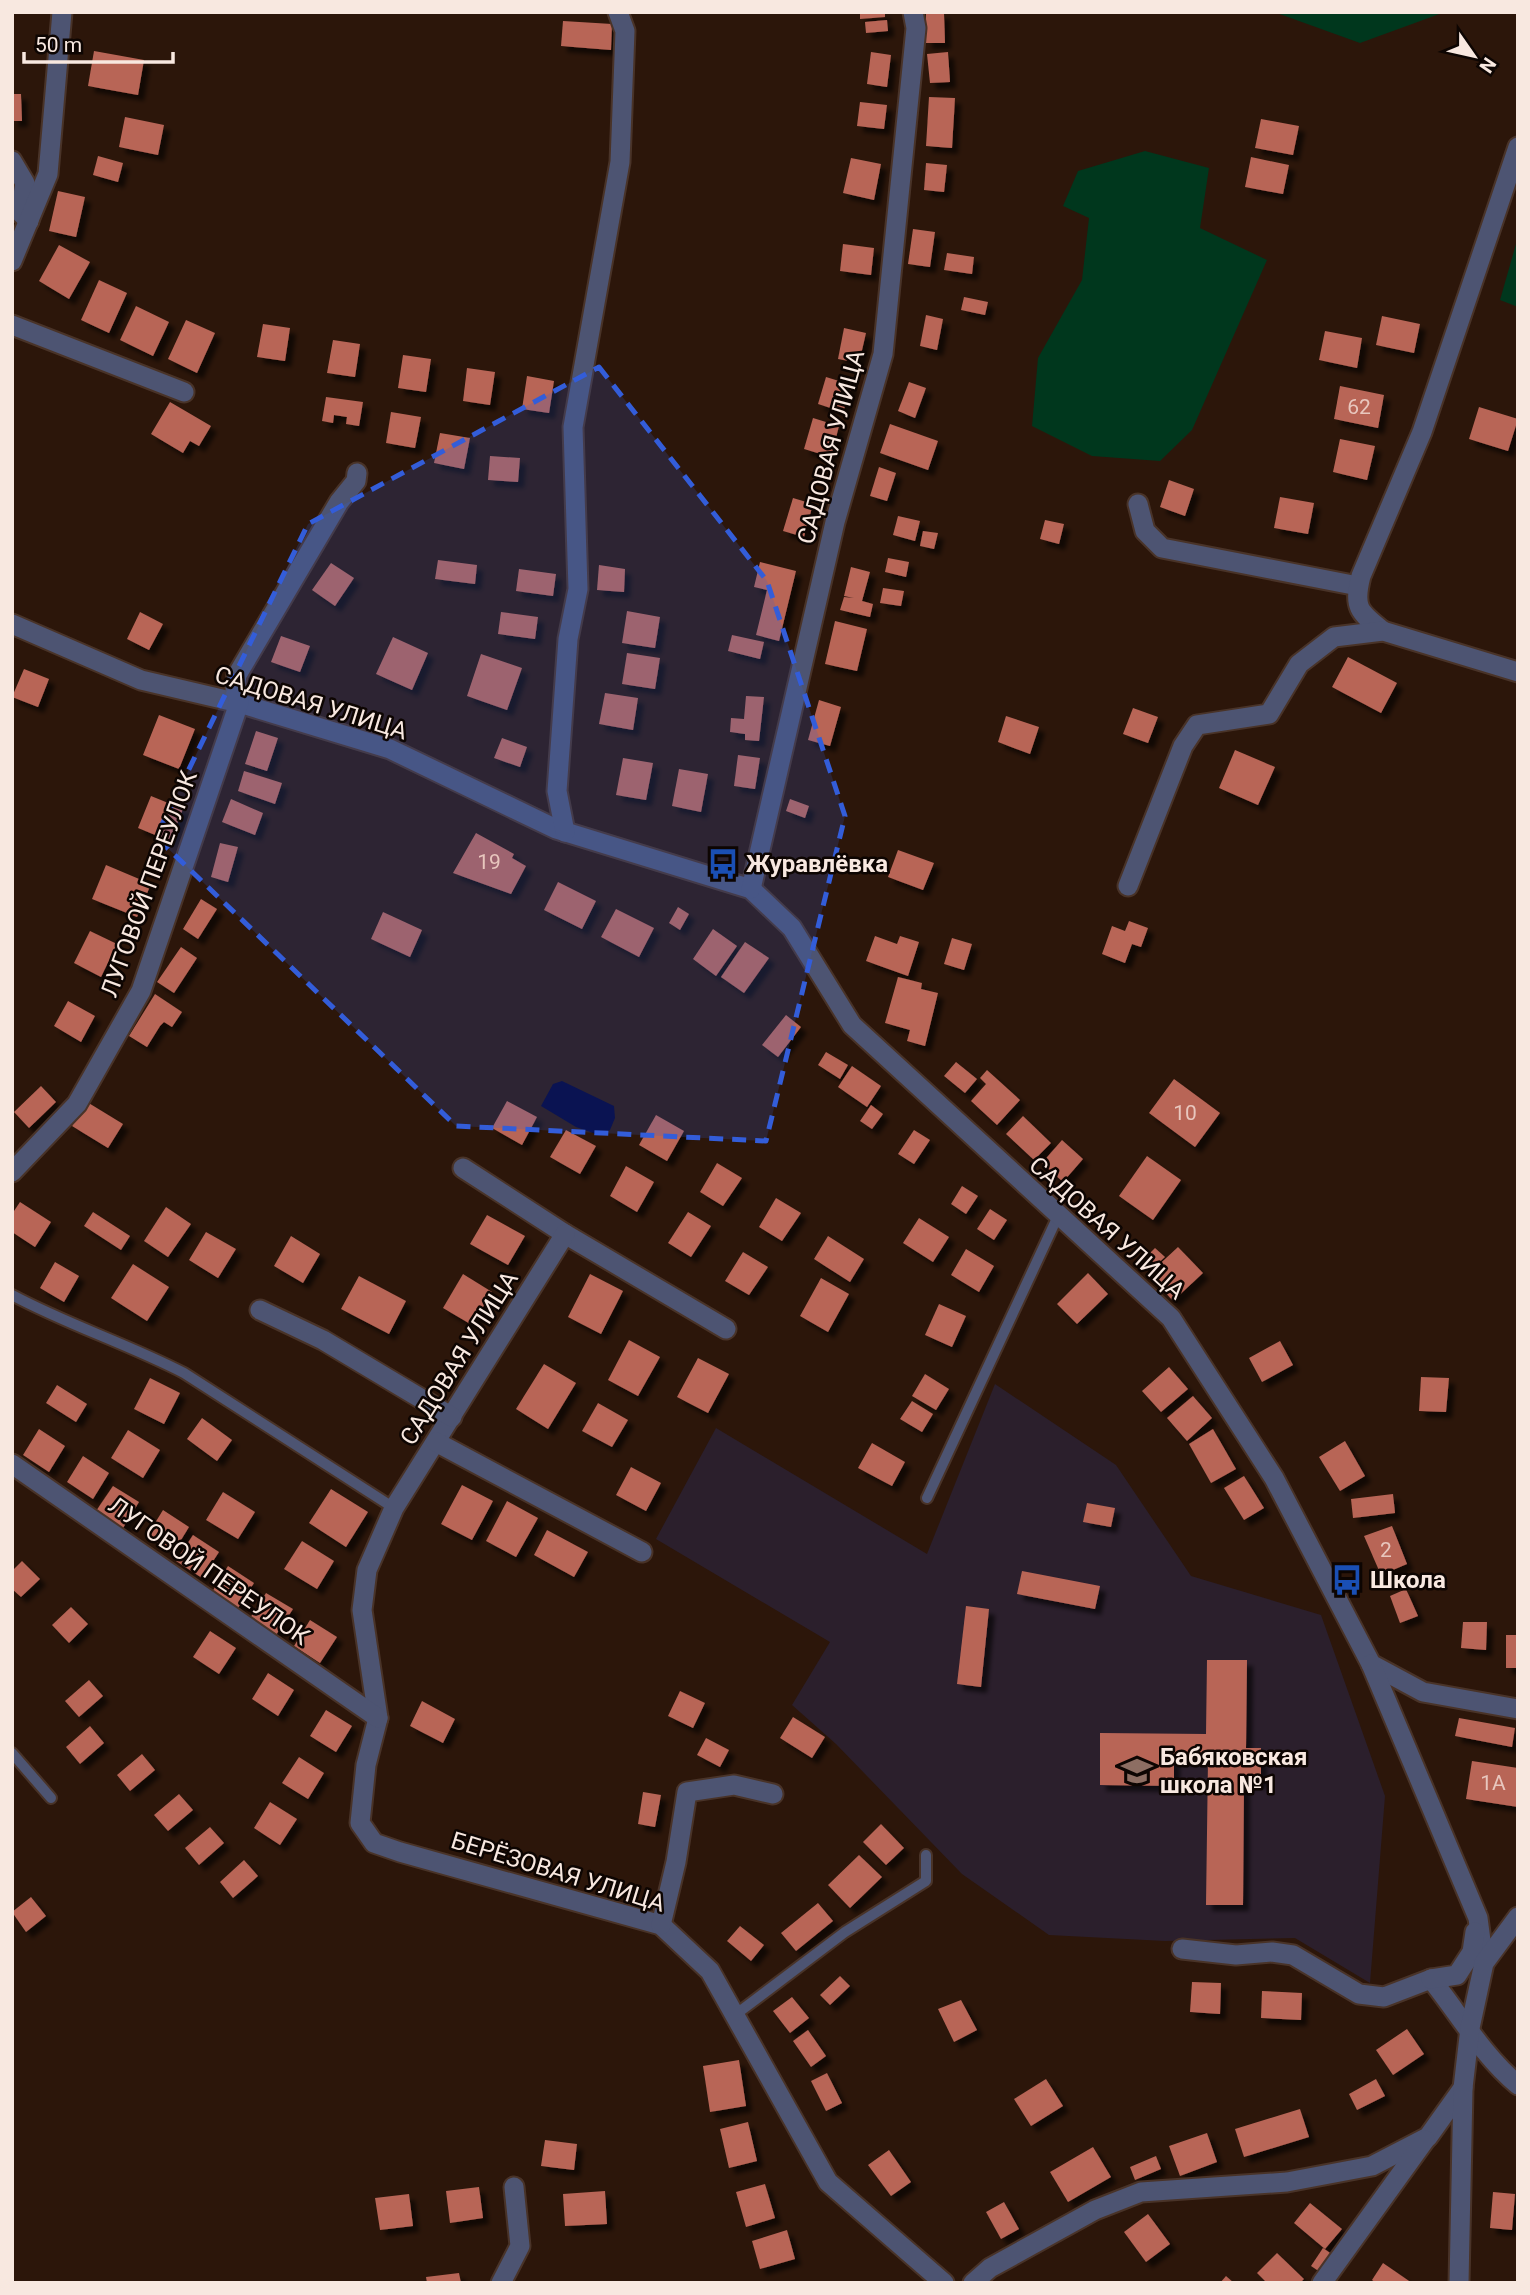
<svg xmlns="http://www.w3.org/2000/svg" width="1530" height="2295" viewBox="0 0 1530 2295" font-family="Roboto,sans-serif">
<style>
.education{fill:#2b1f2c}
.green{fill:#00371d}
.water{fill:#000031}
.building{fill:#b86557;filter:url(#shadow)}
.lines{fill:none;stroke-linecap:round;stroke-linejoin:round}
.service-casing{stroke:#493328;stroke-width:14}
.minor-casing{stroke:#493328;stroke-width:23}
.service{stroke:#4d5472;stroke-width:10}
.minor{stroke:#4d5472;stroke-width:19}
.marked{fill:#335dd9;fill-opacity:0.2;stroke:#335dd9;stroke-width:5;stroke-dasharray:14 9;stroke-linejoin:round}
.labels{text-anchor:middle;stroke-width:5;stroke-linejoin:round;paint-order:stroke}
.number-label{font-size:21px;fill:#e8c7be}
.street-label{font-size:24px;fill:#f8e8e0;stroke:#0d0502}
.poi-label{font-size:24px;font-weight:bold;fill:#f8e8e0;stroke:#0d0502;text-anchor:start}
</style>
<defs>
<filter id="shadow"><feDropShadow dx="6" dy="6" stdDeviation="2" flood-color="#0009"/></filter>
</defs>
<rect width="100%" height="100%" fill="#2c160a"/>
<polygon class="education" points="995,1384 1116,1465 1191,1576 1321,1615 1385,1796 1370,1983 1295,1938 1165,1941 1049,1935 962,1874 836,1744 792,1705 830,1642 656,1539 716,1428 927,1554"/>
<g class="green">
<polygon points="1274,12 1445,12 1360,43"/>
<polygon points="1145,151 1209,168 1200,228 1267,260 1192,430 1160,461 1092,456 1032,426 1038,358 1082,280 1089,218 1063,206 1078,171"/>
<polygon points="1518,237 1518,307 1500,300"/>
</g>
<polygon class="water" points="562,1081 614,1106 615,1118 610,1130 599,1135 576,1127 541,1106 553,1084"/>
<g class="building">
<polygon points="860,12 885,12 885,17 860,19"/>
<polygon points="926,13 944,13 945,43 926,43"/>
<polygon points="887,20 888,31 866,33 865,22"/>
<polygon points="563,21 612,24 611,50 561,46"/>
<polygon points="94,51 144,60 138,95 88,86"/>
<polygon points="871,52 891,55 887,87 867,84"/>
<polygon points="948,52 950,82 930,83 927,54"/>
<polygon points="12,94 21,94 22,121 12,121"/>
<polygon points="929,97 955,98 952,148 926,146"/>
<polygon points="860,102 887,105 884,129 857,126"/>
<polygon points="125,117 164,125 158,155 119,147"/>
<polygon points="1261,119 1299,126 1293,155 1255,148"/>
<polygon points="98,156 123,163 118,182 93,175"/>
<polygon points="1251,157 1289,165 1283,194 1245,187"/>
<polygon points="851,158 881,164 874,200 843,193"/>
<polygon points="926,163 947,165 944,192 924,190"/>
<polygon points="58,191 85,197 76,237 49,231"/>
<polygon points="913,229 935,232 930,267 908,264"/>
<polygon points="843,244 874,248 871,275 840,271"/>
<polygon points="59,245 90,262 69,299 39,281"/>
<polygon points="947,253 974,257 972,274 944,270"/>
<polygon points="99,280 127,293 109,333 81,320"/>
<polygon points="964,297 988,302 985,315 961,310"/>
<polygon points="136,306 169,322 153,356 120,340"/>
<polygon points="926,315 943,319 937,350 920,346"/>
<polygon points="1382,316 1420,324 1414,353 1376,345"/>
<polygon points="186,320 215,333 197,373 168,359"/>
<polygon points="263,324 290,328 285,361 257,357"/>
<polygon points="844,328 866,333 859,363 838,359"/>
<polygon points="1325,331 1362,338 1357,368 1319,360"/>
<polygon points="333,340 360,344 355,377 327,373"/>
<polygon points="403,355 431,359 426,392 398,388"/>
<polygon points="467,368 495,372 490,405 463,401"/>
<polygon points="527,376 554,381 549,413 522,409"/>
<polygon points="826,377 852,385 843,412 818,404"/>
<polygon points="909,382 926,388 915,418 898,411"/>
<polygon points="1340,386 1384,395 1378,428 1334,419"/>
<polygon points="326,397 363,402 359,426 346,424 347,417 334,415 333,423 322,421"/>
<polygon points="170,402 211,426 199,446 190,441 183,453 151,434"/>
<polygon points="1479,407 1518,419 1508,451 1469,439"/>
<polygon points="391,412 421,417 415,448 386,443"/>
<polygon points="813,418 839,426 831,457 804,449"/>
<polygon points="890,424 938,441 928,470 880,453"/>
<polygon points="440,433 470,438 464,469 434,463"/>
<polygon points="1340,439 1375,446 1367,480 1333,472"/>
<polygon points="490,456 520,458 518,482 488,480"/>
<polygon points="879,467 896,473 887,501 870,496"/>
<polygon points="1169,480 1194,489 1185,516 1160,507"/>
<polygon points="1280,497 1314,503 1308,534 1274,528"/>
<polygon points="793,498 813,504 804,537 783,531"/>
<polygon points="898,516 920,521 915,541 893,535"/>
<polygon points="1045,520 1064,524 1059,544 1040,539"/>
<polygon points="923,531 938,533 934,549 920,546"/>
<polygon points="888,558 909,562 906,577 885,572"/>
<polygon points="438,560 477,565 475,584 435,579"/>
<polygon points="760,562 796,571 779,641 756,635 767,590 754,587"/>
<polygon points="331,563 354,578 335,606 312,590"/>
<polygon points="599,565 625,569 624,592 597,590"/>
<polygon points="851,567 870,572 862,601 873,604 870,617 840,610 844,597 854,598 844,596"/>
<polygon points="519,569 556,574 553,596 516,591"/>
<polygon points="883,588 904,591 901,606 880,603"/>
<polygon points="627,611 660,617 655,648 622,643"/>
<polygon points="140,612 163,624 149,650 127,639"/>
<polygon points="501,612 538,617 535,639 498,634"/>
<polygon points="835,621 867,629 857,671 825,664"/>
<polygon points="732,635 764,642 760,659 728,651"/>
<polygon points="281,636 310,646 300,672 271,662"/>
<polygon points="393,637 428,653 412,690 376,674"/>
<polygon points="627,653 660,658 655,689 622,684"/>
<polygon points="481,654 522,668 507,710 467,696"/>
<polygon points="1348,657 1397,683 1381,713 1332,687"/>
<polygon points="24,669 49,679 38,707 12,697"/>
<polygon points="605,693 638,698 633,730 599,724"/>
<polygon points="746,696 764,697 759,741 745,740 745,734 730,732 731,718 744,719"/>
<polygon points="819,700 841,707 830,746 808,740"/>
<polygon points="1133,708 1158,717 1148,743 1123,734"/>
<polygon points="159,715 195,729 179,769 143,755"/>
<polygon points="1006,716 1039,727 1030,754 998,742"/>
<polygon points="256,731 278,738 267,771 245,764"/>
<polygon points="502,738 527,747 520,767 494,758"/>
<polygon points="1235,750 1275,767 1258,805 1219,788"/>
<polygon points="738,755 760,758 755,789 734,786"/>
<polygon points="623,758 653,763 646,800 616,795"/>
<polygon points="679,769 708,774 701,812 672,806"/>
<polygon points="244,771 282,783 275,804 238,791"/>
<polygon points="151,796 183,809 170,841 138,828"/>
<polygon points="231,799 263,813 255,835 222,822"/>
<polygon points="790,799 809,806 805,818 786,811"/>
<polygon points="476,833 514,854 512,858 526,866 511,894 453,873"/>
<polygon points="220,843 238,847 228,882 211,877"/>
<polygon points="898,850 934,863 923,890 888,877"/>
<polygon points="106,865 151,884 137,917 92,899"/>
<polygon points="558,882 596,901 582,929 544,910"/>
<polygon points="201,899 217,909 198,939 183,929"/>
<polygon points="678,907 689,914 680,930 669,923"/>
<polygon points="616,909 654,928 639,957 601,937"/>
<polygon points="383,912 422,930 410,957 371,939"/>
<polygon points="1129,921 1148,928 1141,947 1132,944 1125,963 1102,954 1112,926 1125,931"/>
<polygon points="713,929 737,946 716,976 693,959"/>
<polygon points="90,931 117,944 101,977 74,963"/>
<polygon points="875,936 897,944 900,936 919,942 908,976 866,961"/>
<polygon points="952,938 972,944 964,970 944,964"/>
<polygon points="745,942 769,958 744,993 721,977"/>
<polygon points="181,947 197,958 174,993 157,982"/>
<polygon points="898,977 922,983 921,989 938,993 925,1046 907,1041 910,1030 885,1023"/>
<polygon points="155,994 182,1012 172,1027 164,1022 160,1026 147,1047 129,1036"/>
<polygon points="68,1001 95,1016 81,1042 54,1026"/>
<polygon points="786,1015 801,1027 778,1057 762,1045"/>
<polygon points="826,1052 848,1065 840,1079 818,1065"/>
<polygon points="956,1062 977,1079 965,1093 944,1076"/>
<polygon points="852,1066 881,1086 867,1107 838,1087"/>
<polygon points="987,1070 1020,1100 997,1125 971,1101 986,1084 980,1078"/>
<polygon points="1174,1079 1220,1113 1195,1147 1149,1113"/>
<polygon points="41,1086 56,1102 29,1128 14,1112"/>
<polygon points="507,1101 537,1117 522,1145 492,1128"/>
<polygon points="87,1102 123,1124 108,1148 72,1126"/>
<polygon points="871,1105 883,1114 872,1129 860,1121"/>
<polygon points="656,1115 684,1131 667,1161 639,1145"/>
<polygon points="1023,1116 1051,1143 1034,1160 1006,1134"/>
<polygon points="566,1130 596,1146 580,1174 550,1157"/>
<polygon points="914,1130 930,1140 914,1164 898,1154"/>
<polygon points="1062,1140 1083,1159 1063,1182 1042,1163"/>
<polygon points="1147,1156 1181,1180 1153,1220 1119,1196"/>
<polygon points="717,1163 742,1178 723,1206 700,1192"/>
<polygon points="626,1166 654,1182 637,1212 610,1196"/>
<polygon points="962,1186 978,1196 966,1214 951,1204"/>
<polygon points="776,1198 801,1213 782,1241 759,1227"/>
<polygon points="20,1202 51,1222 35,1247 12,1232 12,1214"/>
<polygon points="166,1207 191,1224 168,1257 144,1241"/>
<polygon points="990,1209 1007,1220 994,1240 977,1229"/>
<polygon points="93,1212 130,1236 121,1250 84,1226"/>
<polygon points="688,1212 711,1226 691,1257 668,1243"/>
<polygon points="487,1215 525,1236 508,1265 470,1244"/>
<polygon points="919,1218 949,1237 933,1262 903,1243"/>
<polygon points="206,1232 236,1249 218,1278 189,1260"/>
<polygon points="291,1236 320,1254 303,1283 274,1266"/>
<polygon points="828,1236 864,1259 850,1282 814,1259"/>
<polygon points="1178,1247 1203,1273 1173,1301 1149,1274"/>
<polygon points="1155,1248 1165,1257 1156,1265 1147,1256"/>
<polygon points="966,1249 994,1266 979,1292 951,1275"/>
<polygon points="743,1252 768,1267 749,1295 725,1281"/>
<polygon points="55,1262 79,1276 64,1302 40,1288"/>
<polygon points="133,1264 169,1287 147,1321 111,1298"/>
<polygon points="1088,1273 1108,1294 1077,1324 1057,1304"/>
<polygon points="463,1274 492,1292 472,1325 443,1308"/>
<polygon points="590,1274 623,1291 601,1334 568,1317"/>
<polygon points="359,1276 406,1301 389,1334 341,1309"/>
<polygon points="821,1278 849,1294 828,1332 800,1316"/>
<polygon points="939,1304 966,1316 952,1347 925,1335"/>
<polygon points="629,1340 660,1357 638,1396 608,1380"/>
<polygon points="1280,1341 1293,1365 1262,1382 1249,1358"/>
<polygon points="698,1358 729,1374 708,1413 677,1397"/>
<polygon points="544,1364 576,1383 548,1429 516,1409"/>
<polygon points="1169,1367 1188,1389 1161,1412 1142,1391"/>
<polygon points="925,1374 949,1389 936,1410 912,1396"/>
<polygon points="1421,1377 1449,1378 1446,1412 1419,1411"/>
<polygon points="150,1378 180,1393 164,1424 134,1409"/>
<polygon points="57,1385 87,1404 76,1422 46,1403"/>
<polygon points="1193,1396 1212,1418 1187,1441 1167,1418"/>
<polygon points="912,1401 933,1414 922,1432 900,1419"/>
<polygon points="598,1403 628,1420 612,1447 582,1431"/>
<polygon points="202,1418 232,1440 217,1461 187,1439"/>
<polygon points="39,1429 65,1446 49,1472 23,1455"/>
<polygon points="1213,1429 1236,1469 1211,1483 1189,1444"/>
<polygon points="128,1430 160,1450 143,1478 111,1458"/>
<polygon points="1345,1441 1365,1476 1340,1491 1319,1457"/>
<polygon points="872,1443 905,1462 892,1486 858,1468"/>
<polygon points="83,1456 109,1473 93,1499 67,1482"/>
<polygon points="631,1467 661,1483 646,1511 616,1495"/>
<polygon points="1244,1476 1264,1508 1244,1520 1224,1488"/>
<polygon points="462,1485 493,1501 472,1540 441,1524"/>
<polygon points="113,1486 139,1502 123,1528 96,1511"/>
<polygon points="331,1489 368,1512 346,1547 309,1523"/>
<polygon points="223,1492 255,1512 238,1539 206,1520"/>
<polygon points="1393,1494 1395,1513 1353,1518 1351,1499"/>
<polygon points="507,1501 538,1518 516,1557 486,1541"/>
<polygon points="1087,1503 1115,1508 1111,1527 1083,1522"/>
<polygon points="163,1510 189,1527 173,1553 147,1536"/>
<polygon points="1392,1526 1407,1564 1381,1575 1364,1536"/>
<polygon points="547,1530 588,1552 574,1577 534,1555"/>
<polygon points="193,1535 219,1552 202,1578 176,1561"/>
<polygon points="302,1541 334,1561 317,1589 284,1569"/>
<polygon points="22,1561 40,1579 21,1597 12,1589 12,1571"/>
<polygon points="228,1566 254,1583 238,1608 212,1592"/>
<polygon points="1022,1571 1100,1586 1095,1609 1017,1594"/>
<polygon points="1406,1589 1418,1616 1400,1623 1390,1596"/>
<polygon points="266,1593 293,1609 276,1635 250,1618"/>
<polygon points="966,1606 989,1609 981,1687 957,1684"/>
<polygon points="71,1607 88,1624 69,1643 52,1625"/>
<polygon points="310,1620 337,1637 320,1663 294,1646"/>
<polygon points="1463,1622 1487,1622 1486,1650 1461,1648"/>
<polygon points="210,1631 236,1648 219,1674 193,1657"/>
<rect x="1506" y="1635" width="12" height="33"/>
<polygon points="1207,1660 1247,1660 1246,1748 1261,1748 1261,1783 1244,1783 1243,1905 1206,1905 1208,1760 1174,1760 1174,1786 1100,1785 1100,1733 1206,1734"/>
<polygon points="268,1673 294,1690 278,1716 252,1699"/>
<polygon points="89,1680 103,1696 79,1717 65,1701"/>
<polygon points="680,1691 705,1703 693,1728 668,1716"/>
<polygon points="422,1701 455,1719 443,1743 410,1726"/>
<polygon points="326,1710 352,1726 336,1752 310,1736"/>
<polygon points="793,1717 825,1737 812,1758 780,1738"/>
<polygon points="1459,1718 1515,1728 1512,1747 1455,1736"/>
<polygon points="90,1726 104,1743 80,1764 66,1747"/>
<polygon points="706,1738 729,1750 720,1767 697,1755"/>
<polygon points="142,1754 155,1770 130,1791 117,1775"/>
<polygon points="299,1757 324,1773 308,1799 282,1783"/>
<polygon points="1472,1761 1518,1768 1518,1807 1466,1799"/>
<polygon points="643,1792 661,1795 655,1827 638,1824"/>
<polygon points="179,1794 193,1810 168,1831 154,1815"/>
<polygon points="270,1802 297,1819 280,1845 254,1828"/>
<polygon points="881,1824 904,1848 886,1865 863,1842"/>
<polygon points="210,1827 224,1843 199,1865 185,1848"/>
<polygon points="859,1855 882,1877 850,1908 828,1885"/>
<polygon points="244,1860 258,1876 233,1898 220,1882"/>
<polygon points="31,1897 46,1916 26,1932 12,1912"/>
<polygon points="818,1903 833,1921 796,1951 781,1933"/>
<polygon points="740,1926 764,1945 751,1961 727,1941"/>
<polygon points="840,1976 850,1986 830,2005 820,1995"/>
<polygon points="1192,1982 1221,1983 1220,2014 1190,2012"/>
<polygon points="1262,1991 1302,1993 1301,2020 1261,2018"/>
<polygon points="792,1997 809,2018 790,2033 773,2011"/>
<polygon points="961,2000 977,2030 954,2042 938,2009"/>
<polygon points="1407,2029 1424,2054 1393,2075 1376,2050"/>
<polygon points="808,2030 826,2056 811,2067 793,2041"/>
<polygon points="739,2060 746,2106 710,2112 703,2066"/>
<polygon points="827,2073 842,2103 826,2111 811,2081"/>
<polygon points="1046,2079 1063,2106 1031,2126 1014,2099"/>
<polygon points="1376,2079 1385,2096 1357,2110 1349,2094"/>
<polygon points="1300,2109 1309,2137 1244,2157 1235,2129"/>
<polygon points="748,2122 757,2161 729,2168 720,2129"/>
<polygon points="1207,2133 1217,2162 1180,2176 1169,2146"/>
<polygon points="545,2140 577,2144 574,2170 541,2166"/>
<polygon points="1093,2147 1111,2177 1068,2202 1050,2172"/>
<polygon points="889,2150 911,2182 891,2196 868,2165"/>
<polygon points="1156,2156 1161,2169 1135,2180 1130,2167"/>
<polygon points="765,2184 775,2218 746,2227 736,2192"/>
<polygon points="479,2187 483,2218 450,2223 446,2191"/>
<polygon points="605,2191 607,2224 565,2226 563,2194"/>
<polygon points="1493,2192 1515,2194 1512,2230 1490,2228"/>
<polygon points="409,2194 413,2226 380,2230 375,2198"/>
<polygon points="1004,2202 1019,2229 1001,2239 986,2212"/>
<polygon points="1310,2203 1342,2229 1325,2249 1294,2223"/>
<polygon points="1148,2214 1170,2244 1146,2262 1124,2232"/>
<polygon points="787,2230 795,2259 760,2269 752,2241"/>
<polygon points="1323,2248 1333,2255 1320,2272 1311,2266"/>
<polygon points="1277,2253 1304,2279 1300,2283 1267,2283 1257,2273"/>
<polygon points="1383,2263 1412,2283 1376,2283 1372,2280"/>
<polygon points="459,2273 461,2283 427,2283 426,2277"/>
<polygon points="1226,2276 1234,2283 1220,2283"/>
</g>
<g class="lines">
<defs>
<g id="service">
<path d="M12,1295C68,1325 128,1344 184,1373L394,1508"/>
<polyline points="927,1498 1058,1216"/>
<polyline points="12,1753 51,1798"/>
<polyline points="735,2015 845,1932 926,1881 926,1855"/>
</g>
<g id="minor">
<polyline points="12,161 25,183 20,212 29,221"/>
<polyline points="12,261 48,174 62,12"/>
<polyline points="12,325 184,392"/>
<polyline points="1138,504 1145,531 1162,548 1358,586"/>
<polyline points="12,624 141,680 239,703 390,749 556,829 751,889 792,928 852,1025 1171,1318 1274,1478 1371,1664 1423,1692 1518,1709"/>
<path d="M1383,631C1359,612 1353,608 1361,576L1422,432L1518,147"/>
<polyline points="565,832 557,791 568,639 578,589 573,427 620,162 625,31 618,12"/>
<polyline points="1128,886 1183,746 1197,725 1269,714 1299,664 1334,637 1383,631 1518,672"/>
<polyline points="751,889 835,522 883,354 916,28 913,12"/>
<polyline points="463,1168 565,1234 726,1329"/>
<polyline points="12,1172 77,1104 141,991 239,703 235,689 237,675 339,502 356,481 357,473"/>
<polyline points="565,1234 394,1508 367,1570 362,1610 378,1718 366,1765 360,1823 374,1843 400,1852 661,1925 710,1971 828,2182 944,2283"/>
<polyline points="260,1310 323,1340 452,1417"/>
<polyline points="436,1442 642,1552"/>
<polyline points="12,1464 378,1718"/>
<polyline points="1371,1664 1478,1918 1484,1963"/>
<polyline points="661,1925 676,1862 687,1792 734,1785 773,1794"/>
<path d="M1182,1949L1236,1955L1272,1952L1293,1955L1359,1994L1384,1997L1431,1979C1459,2014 1483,2056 1518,2085"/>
<polyline points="1431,1979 1457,1975 1472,1952 1475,1932"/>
<polyline points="501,2283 520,2246 514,2187"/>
<polyline points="973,2283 990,2268 1095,2210 1141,2192 1287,2182 1372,2166 1428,2137 1463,2088"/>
<polyline points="1322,2283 1425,2140"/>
<polyline points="1459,2283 1463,2088 1470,2028 1484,1963 1518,1917"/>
</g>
</defs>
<use href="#service" class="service-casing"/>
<use href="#minor" class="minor-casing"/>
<use href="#service" class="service"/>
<use href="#minor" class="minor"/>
</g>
<path class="marked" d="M599,367L767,581L845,816L766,1141L456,1126L156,837L308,524Z"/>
<defs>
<symbol id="bus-bare" viewBox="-9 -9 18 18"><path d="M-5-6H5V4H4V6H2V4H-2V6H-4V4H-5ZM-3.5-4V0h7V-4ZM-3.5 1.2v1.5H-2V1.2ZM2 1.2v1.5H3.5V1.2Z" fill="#1a4fb4" stroke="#0d0502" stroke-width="2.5" paint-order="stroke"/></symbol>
<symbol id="school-bare" viewBox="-9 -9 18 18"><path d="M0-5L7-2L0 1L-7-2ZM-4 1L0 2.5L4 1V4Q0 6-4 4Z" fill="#8d6e63" stroke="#0d0502" stroke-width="2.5" paint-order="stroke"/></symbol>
</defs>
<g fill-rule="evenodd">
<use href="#bus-bare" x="701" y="842" width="44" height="44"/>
<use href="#bus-bare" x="1325" y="1558" width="44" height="44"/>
<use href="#school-bare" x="1115" y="1749" width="44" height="44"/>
</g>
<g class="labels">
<g class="number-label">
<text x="1359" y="414">62</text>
<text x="489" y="869">19</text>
<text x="1185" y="1120">10</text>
<text x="1386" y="1557">2</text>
<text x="1493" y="1790">1А</text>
</g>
<g class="street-label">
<text transform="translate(831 447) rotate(-75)" y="8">САДОВАЯ УЛИЦА</text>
<text transform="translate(311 703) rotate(17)" y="8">САДОВАЯ УЛИЦА</text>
<text transform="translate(149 884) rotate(-70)" y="8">ЛУГОВОЙ ПЕРЕУЛОК</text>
<text transform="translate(1107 1228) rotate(42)" y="8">САДОВАЯ УЛИЦА</text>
<text transform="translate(459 1358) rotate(-58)" y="8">САДОВАЯ УЛИЦА</text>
<text transform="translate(209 1571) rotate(35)" y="8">ЛУГОВОЙ ПЕРЕУЛОК</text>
<text transform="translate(558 1872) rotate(17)" y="8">БЕРЁЗОВАЯ УЛИЦА</text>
</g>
<g class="poi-label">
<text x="746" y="872">Журавлёвка</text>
<text x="1370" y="1588">Школа</text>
<text x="1160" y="1765">Бабяковская<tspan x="1160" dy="28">школа №1</tspan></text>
</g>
</g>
<rect width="1530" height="2295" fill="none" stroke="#f8e8e0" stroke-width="28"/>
<g transform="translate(1474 56) rotate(124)" stroke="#0d0502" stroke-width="5" paint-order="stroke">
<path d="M0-5L12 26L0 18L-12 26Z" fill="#f8e8e0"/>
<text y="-10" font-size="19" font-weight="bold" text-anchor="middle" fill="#f8e8e0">N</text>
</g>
<path d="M24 52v10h149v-10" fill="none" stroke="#f8e8e0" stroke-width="3.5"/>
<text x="35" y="52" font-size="21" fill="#f8e8e0" stroke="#0d0502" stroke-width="5" paint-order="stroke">50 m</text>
</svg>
